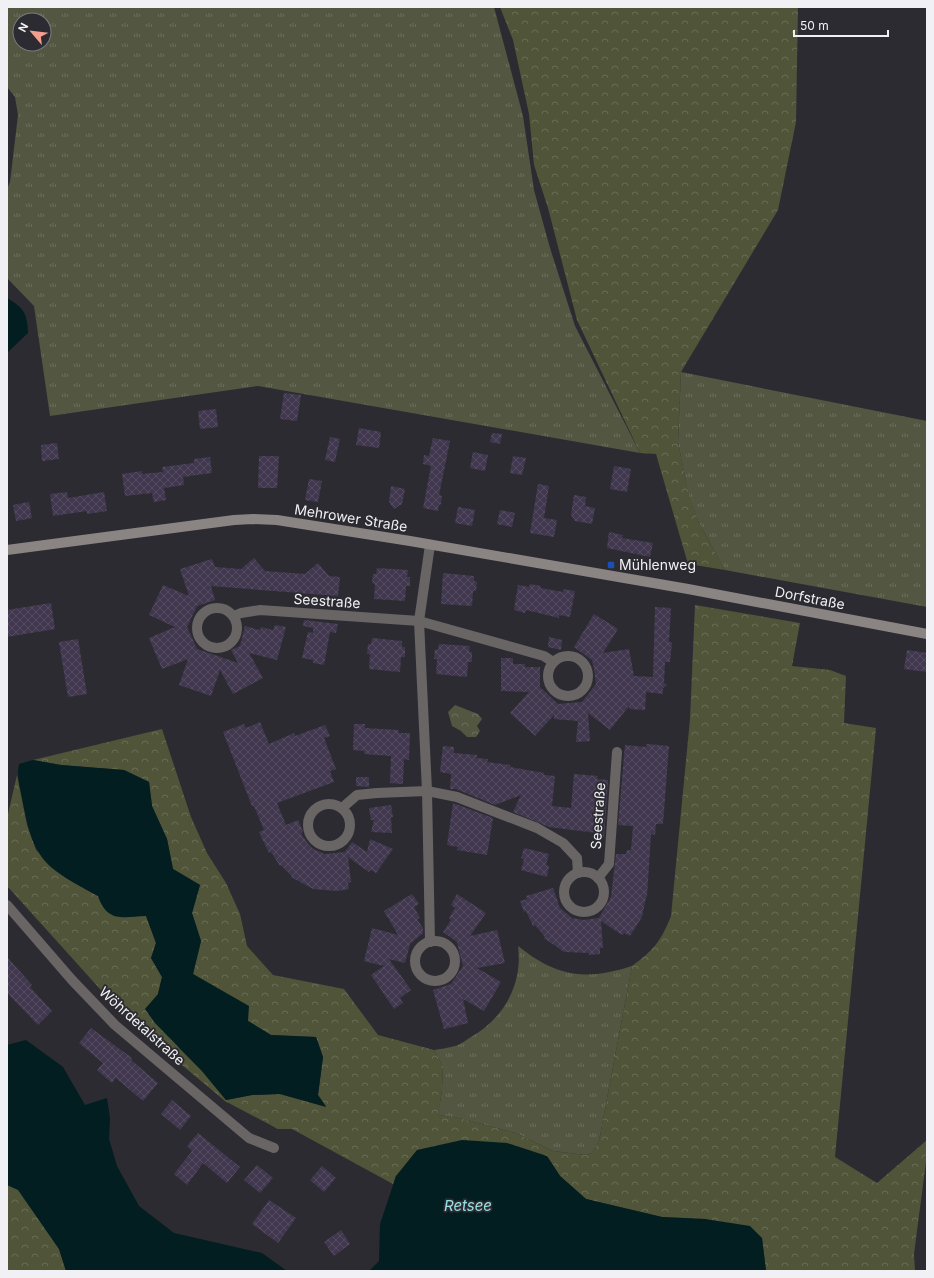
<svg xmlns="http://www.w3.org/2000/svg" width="934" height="1278" viewBox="0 0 934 1278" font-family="Inter,sans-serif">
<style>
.grass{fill:url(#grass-tufts);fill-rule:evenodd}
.forest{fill:url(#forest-crowns)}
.park{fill:url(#park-crowns)}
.water{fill:#021e20}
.building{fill:url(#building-cross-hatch)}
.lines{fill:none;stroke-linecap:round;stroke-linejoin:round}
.minor{stroke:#686564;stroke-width:10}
.secondary{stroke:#8a8582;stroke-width:10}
.transit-dot{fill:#1a4fb4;stroke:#2c2b31;stroke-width:1.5}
.labels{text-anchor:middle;stroke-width:3.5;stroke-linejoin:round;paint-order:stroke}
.street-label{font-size:14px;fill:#f1f1f5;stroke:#2c2b31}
.poi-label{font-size:14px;fill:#f1f1f5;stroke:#2c2b31;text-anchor:start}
.water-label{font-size:15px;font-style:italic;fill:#97e0e4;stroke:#2c2b31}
</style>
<defs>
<pattern id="grass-tufts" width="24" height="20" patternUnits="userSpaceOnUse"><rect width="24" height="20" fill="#535641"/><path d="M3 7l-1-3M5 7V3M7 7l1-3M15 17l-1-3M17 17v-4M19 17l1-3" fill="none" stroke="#6c6f5d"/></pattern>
<pattern id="forest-crowns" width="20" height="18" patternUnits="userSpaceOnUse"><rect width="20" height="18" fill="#505438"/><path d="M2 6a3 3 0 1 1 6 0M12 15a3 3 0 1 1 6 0" fill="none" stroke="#6a6d55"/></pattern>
<pattern id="park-crowns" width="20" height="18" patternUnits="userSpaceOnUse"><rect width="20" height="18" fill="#535641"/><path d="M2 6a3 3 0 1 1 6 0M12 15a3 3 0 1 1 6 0" fill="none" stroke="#6c6f5d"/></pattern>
<pattern id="building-cross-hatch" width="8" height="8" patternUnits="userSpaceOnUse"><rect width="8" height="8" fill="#413850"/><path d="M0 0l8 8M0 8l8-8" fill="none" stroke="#544c61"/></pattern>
</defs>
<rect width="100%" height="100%" fill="#2c2b31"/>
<g class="grass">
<path d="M7,7H494L523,116L534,190L550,248L575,326L640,453L258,386L50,416L34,306L7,278V189L10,182L18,115L15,97L7,87ZM20,20H44V44H20Z"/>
<polygon points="681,372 927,421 927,607 725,570 699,523 689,497 678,442"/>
<path d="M518,946C557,977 585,981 632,966L599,1141L592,1153L586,1155L553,1151L516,1133L459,1118L438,1115L442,1090L443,1066L434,1050C440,1049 448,1048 455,1046C460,1045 466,1040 471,1037C504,1018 523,984 518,946Z"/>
</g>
<g class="forest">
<polygon points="500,7 798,7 796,122 778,210 681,372 678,442 689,496 699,523 725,570 688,564 656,454 640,453 577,320 548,208 534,165 529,114 513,40"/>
<path d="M695,605L800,623L792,666L830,670L846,676L844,723L876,728L835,1157L877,1183L927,1140V1154L914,1254L915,1271H766L762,1238L705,1219L662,1217L586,1199L560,1176L547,1156L396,1176L393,1184L292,1129H278L225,1101L128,1020L7,886V818L17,775L27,825L36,850L66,878L98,896L146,915L156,943L151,958L162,977L158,994L179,1048L202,1071L226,1100L252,1095L280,1094L326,1106L318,1095L323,1057L316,1037L271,1035L248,1021L217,989L193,974L201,941L192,913L200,885L173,869L167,839L152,806L149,782L124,770L61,765L33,760L162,729L191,817L207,853L226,883L240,914L247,946L273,975L344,989L378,1035L434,1050L443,1066L442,1090L438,1115L459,1118L516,1133L553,1151L586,1155L592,1153L599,1141L632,966C654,950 661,941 671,916L690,719Z"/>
<polygon points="7,1185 18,1189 59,1249 66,1271 7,1271"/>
</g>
<polygon class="park" points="455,705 478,714 482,719 477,726 480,731 476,737 467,737 461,731 452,726 448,712"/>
<g class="water">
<path d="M7,298C24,308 27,313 28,333L7,353Z"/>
<path d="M33,760L61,765L124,770L149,782L152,806L167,839L173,869L200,885L192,913L201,941L193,974L249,1006L248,1021L271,1035L316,1037L323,1057L318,1095L326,1107L280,1094L252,1095L226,1100L202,1071L155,1023L145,1009L158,994L162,977L151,958L156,943L146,916C123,917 107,923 98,896C47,868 34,863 23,803C21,789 16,778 19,764Z"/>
<polygon points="26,1040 63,1067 85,1105 107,1098 110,1118 109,1139 117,1166 139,1206 174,1233 262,1253 287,1271 66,1271 59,1249 18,1190 7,1185 7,1045"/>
<polygon points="462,1140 507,1143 547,1156 560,1176 586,1199 662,1217 705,1219 750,1226 762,1238 766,1271 369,1271 379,1261 380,1224 396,1176 417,1150"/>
</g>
<g class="building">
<polygon points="284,393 301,395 297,421 280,419"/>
<polygon points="216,409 218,427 200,429 198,411"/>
<polygon points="359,428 381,432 379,448 356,445"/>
<polygon points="492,433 502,434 500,444 490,442"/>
<polygon points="330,437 340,439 335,462 325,460"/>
<polygon points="433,438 450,441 439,495 442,496 441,504 439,505 438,511 423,508 431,466 423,464 424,455 429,456"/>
<polygon points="57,443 59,459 42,461 41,445"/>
<polygon points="473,452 488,455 485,471 470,468"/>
<polygon points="259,456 279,456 277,488 258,488"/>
<polygon points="513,456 526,458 522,475 510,473"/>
<polygon points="210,457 212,473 183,477 184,485 164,488 166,500 154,502 152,493 125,496 122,474 142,471 142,474 163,472 162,467 194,463 194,459"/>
<polygon points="614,466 631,469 627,492 610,489"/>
<polygon points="309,479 322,481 318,502 305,500"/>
<polygon points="538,484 549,486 544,518 557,520 554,537 530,533"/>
<polygon points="391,486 405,489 402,504 394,509 389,502"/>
<polygon points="67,492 68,498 104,492 107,511 87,514 87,511 53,516 50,494"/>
<polygon points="574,495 586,497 585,506 595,508 592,524 575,521 571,515"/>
<polygon points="29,502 32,518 16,521 13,505"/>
<polygon points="458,507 475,510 472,526 455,523"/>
<polygon points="500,510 515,513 512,527 497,524"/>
<polygon points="609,532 623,535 622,538 653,543 650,557 607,548"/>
<polygon points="254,558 265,571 305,574 318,563 329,576 340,577 338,596 211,586 215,600 197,606 187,627 197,649 238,663 231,650 240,646 245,626 260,630 261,627 273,630 275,625 286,627 277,660 249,653 263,678 233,694 220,670 211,696 179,685 188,659 162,669 149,638 175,627 149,615 163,585 189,596 180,569 212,559 215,567 241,569"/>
<polygon points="377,568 408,570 407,577 410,577 410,586 406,586 405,601 374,599 375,584 372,583 373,574 376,574"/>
<polygon points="443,573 474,576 474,581 477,582 476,591 473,591 472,606 441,604"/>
<polygon points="530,584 541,586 540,588 563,592 563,589 575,591 570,617 559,615 559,618 526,610 525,613 514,610 518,585 529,587"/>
<polygon points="51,603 55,629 7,637 7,610"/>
<polygon points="655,607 671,608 669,642 672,642 670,662 665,662 664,683 667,685 663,688 663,694 646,692 645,710 629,709 629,706 610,730 588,713 590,741 576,742 578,721 554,719 554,715 535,736 510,713 529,692 501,691 501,658 513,658 513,664 525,664 525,667 540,667 540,687 558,704 582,702 596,684 594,669 592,660 574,647 594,614 618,629 603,653 629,649 634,676 653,677"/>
<polygon points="304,620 338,624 336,633 330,632 324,665 313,663 313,660 302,658 308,632 313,633 313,628 303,626"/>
<polygon points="549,637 562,640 561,650 548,647"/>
<polygon points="372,638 402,641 402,647 405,647 405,657 401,657 400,672 369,669 370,654 367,654 368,644 371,644"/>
<polygon points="78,639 87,694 68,697 59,642"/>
<polygon points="439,644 470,646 469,652 472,652 472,662 468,662 467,677 436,674 437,659 434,659 435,649 438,650"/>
<polygon points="907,650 927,653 927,672 904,669"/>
<polygon points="260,722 269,744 294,733 295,736 325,725 330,736 324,738 336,769 330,771 334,782 277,803 286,825 298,820 303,832 301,834 308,844 313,849 325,854 345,852 352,842 367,852 370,839 393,849 376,873 371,870 369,872 348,857 351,882 348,883 349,889 337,891 313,889 291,877 292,876 281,865 280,866 271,852 269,853 259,832 264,830 254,806 252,806 223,732 244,724 246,728"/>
<polygon points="354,724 365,724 365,728 398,730 399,733 410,733 409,760 404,759 403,784 390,783 391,756 364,754 364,751 353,750"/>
<polygon points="647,744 669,746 663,824 656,824 655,835 651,834 647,897 646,897 642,917 630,936 624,933 622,935 601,921 603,948 600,948 600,954 589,955 589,953 564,952 544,938 545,937 535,925 533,926 526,911 524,912 520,901 527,899 526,896 553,888 560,908 572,918 583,920 599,918 611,897 616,854 626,854 627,850 631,850 633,826 618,825 625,745 646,747"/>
<polygon points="443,746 454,747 454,753 477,755 476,758 488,759 487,762 510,765 510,767 544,773 544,775 555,776 552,806 571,808 574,774 598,776 597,779 608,780 604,837 597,836 597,833 549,827 513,812 521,795 495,805 456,789 450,789 451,774 440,772"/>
<polygon points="356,777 369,777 369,787 356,786"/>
<polygon points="453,803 493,818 487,855 457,850 458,847 447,845"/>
<polygon points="391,805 393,817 391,817 392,833 371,832 374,820 371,820 369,808"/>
<polygon points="524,848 549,854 546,865 549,866 547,877 521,870 524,859 521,858"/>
<polygon points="412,894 419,904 414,907 420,918 417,919 423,928 423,933 410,944 405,963 389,959 411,990 400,998 403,1003 394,1009 371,975 384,966 364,961 372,928 398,935 384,911"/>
<polygon points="457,894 486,913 470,936 497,930 505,963 477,968 501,982 484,1011 463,999 468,1023 444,1029 433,990 451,984 463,966 457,942 443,932 451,920 449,918 455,908 451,905"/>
<polygon points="7,957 32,985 30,987 52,1011 38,1025 7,993"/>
<polygon points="91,1028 132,1058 131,1060 158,1083 143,1101 116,1078 112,1083 97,1070 103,1063 79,1043"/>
<polygon points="172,1100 191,1116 180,1130 161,1114"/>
<polygon points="198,1133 240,1167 227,1183 203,1163 187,1185 174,1174 192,1151 187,1146"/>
<polygon points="257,1165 273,1178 260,1193 244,1180"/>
<polygon points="322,1166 336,1178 324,1192 310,1180"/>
<polygon points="269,1200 296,1218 278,1243 252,1224"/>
<polygon points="341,1230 350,1244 334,1256 324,1242"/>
</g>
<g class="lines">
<g class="minor">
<polyline points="430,545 419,621 427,791 430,942"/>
<circle cx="217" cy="628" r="20"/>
<polyline points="234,616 241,613 260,610 419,621 544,656 553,662"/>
<circle cx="568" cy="676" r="20"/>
<circle cx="329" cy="825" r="21"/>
<polyline points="342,808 357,795 377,793 427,791 457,797 537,828 563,843 577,858 578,873"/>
<circle cx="584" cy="892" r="20"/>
<polyline points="598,878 609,864 617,752"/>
<polyline points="7,905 72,980 115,1025 249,1138 274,1148"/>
<circle cx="435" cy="961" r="20"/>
</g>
<polyline class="secondary" points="7,550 234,520 253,519 277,520 410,541 688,589 927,634"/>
</g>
<rect class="transit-dot" x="607" y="561" width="8" height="8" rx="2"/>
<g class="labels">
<g class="street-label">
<text transform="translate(351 518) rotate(9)" y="5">Mehrower Straße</text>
<text transform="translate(810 598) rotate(11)" y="5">Dorfstraße</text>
<text transform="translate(327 601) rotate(4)" y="5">Seestraße</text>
<text transform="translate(598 816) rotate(-86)" y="5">Seestraße</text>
<text transform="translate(142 1026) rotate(42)" y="5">Wöhrdetalstraße</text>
</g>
<g class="poi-label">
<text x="619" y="570">Mühlenweg</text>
</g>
<g class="water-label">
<text x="468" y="1211">Retsee</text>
</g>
</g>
<rect width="934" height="1278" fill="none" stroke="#f1f1f5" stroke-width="16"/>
<g transform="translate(32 32) rotate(298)"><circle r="19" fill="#2c2b31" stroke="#7b7a7f"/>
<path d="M0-3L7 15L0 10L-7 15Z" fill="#f59d8f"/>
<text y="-6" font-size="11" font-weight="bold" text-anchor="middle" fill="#f1f1f5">N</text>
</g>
<path d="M794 30v6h94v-6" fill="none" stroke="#f1f1f5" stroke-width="2"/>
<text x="800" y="30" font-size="12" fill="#f1f1f5" stroke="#2c2b31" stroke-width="3" paint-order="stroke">50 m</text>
</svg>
